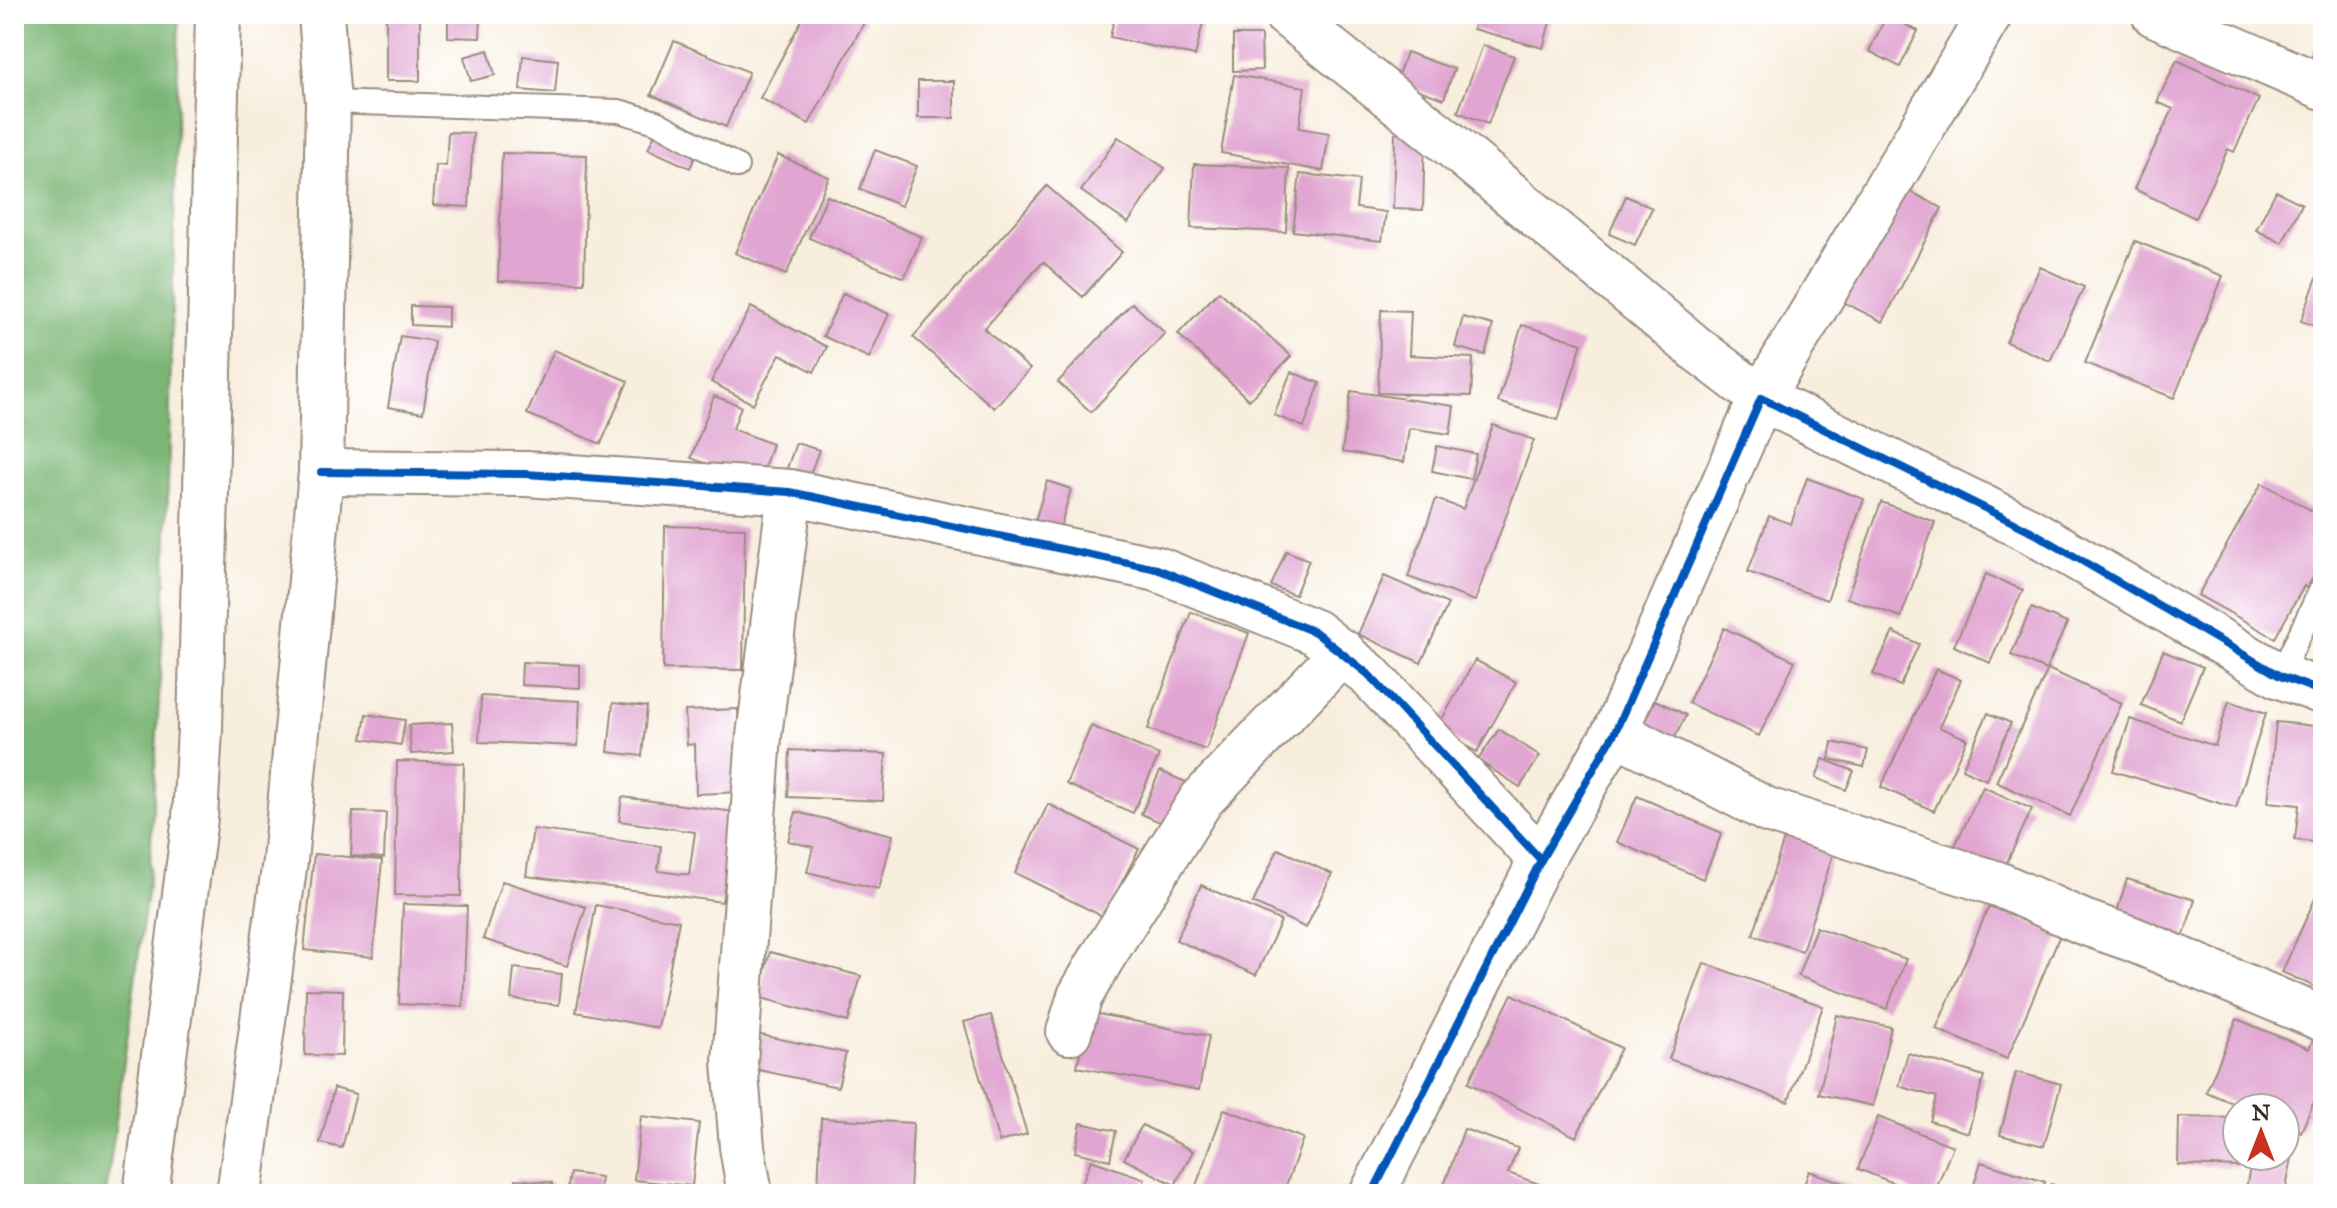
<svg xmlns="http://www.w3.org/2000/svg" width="2337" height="1208" viewBox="0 0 2337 1208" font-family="'IM FELL Great Primer',serif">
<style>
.forest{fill:#7bb676;stroke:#5b704a;stroke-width:2}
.building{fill:#e1a5d1}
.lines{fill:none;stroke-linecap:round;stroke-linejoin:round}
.lane-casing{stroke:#9a8c7e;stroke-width:26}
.street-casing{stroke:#9a8c7e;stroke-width:48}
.secondary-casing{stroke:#9a8c7e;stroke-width:48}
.highway-casing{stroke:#9a8c7e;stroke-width:48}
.lane{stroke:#fff;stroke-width:22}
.street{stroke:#fff;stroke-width:44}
.secondary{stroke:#fff;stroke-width:44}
.highway{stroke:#fff;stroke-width:44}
.cycleway-casing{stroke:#fff;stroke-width:13}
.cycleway{stroke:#0057b8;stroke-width:8}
</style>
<rect width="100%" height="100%" fill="#fff"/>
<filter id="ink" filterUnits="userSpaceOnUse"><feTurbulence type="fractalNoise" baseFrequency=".0125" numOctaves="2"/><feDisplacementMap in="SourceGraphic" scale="16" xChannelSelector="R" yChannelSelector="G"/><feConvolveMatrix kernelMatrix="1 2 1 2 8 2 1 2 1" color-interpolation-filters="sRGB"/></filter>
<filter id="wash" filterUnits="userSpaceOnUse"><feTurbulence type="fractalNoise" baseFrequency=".006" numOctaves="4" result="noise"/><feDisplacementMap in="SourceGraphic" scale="32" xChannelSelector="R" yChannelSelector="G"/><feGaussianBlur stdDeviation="1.8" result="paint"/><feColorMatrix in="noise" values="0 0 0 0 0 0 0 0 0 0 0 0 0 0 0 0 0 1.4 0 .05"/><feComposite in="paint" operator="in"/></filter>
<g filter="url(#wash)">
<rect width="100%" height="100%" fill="#f8eede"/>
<polygon class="forest" points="14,14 179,14 166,572 149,878 106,1194 14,1194"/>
<g id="blocks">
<g class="building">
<rect x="386" y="14" width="34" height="67"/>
<polygon points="448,14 481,14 480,38 448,37"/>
<polygon points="805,14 856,14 866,19 809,124 760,98"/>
<polygon points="1115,14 1205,14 1195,56 1110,37"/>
<polygon points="1477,14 1552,14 1543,48 1473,29"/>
<polygon points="1887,15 1918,31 1900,67 1869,51"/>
<polygon points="2322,16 2323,16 2323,69 2310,66"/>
<polygon points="1233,35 1261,35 1262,70 1233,71"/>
<polygon points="674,41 749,72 726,127 651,95"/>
<polygon points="1483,45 1514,56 1488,124 1458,112"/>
<polygon points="488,50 495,75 471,81 464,57"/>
<polygon points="1406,52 1454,69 1444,99 1396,82"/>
<polygon points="523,56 558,60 555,93 520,90"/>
<polygon points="2177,60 2259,99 2234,152 2228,149 2195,218 2134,189 2173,109 2157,102"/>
<polygon points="1234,75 1305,87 1299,128 1329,133 1323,171 1221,153"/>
<rect x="918" y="81" width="36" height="37"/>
<polygon points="662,118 704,137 690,168 648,149"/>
<polygon points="448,132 473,133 469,207 433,205 436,165 446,166"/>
<polygon points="1395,133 1425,133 1423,210 1393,209"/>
<polygon points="1118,137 1165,168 1128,223 1081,191"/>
<polygon points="875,150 917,166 901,206 860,189"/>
<polygon points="502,153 587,155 584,283 498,281"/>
<polygon points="778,155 829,177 786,275 735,253"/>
<polygon points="1194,164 1289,168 1286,232 1191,228"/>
<polygon points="1300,174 1359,180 1356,208 1386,212 1382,241 1293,231"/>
<polygon points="1047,186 1122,252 1083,297 1043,262 984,329 1030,369 994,408 913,337"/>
<polygon points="1900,186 1942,208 1883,322 1841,301"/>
<polygon points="2276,191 2302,204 2282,243 2256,230"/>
<polygon points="827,196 922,237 904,278 809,238"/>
<polygon points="1626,196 1652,208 1635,245 1609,234"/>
<polygon points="2135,241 2223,276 2174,398 2085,363"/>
<polygon points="2323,261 2323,329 2301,321"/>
<polygon points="2040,267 2084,287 2050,361 2006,342"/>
<polygon points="1219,291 1291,356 1249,400 1178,334"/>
<polygon points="843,293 889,314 869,358 823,336"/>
<polygon points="1132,303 1165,333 1091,412 1058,382"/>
<polygon points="411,306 448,307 448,327 411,325"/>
<polygon points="751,307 827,347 814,372 780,354 753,404 711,382"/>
<polygon points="1381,310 1411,311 1409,355 1473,358 1471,396 1378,393"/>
<polygon points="1463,317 1493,325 1485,355 1455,347"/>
<polygon points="1522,325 1582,343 1558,420 1498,402"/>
<polygon points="400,336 434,341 423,413 388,407"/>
<polygon points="554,350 628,381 601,444 527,414"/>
<polygon points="1291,372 1320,383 1304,427 1274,415"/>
<polygon points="1351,391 1454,406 1450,434 1409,428 1404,462 1342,452"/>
<polygon points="714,396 741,406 733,429 772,444 759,483 691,458"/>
<polygon points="1493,425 1534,440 1475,601 1408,577 1436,499 1463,509"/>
<polygon points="796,443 819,450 803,493 781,485"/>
<polygon points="1437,446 1476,454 1471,479 1432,471"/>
<polygon points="1807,478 1864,499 1827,600 1748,572 1769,516 1791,524"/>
<polygon points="1047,481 1071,489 1058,535 1033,528"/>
<polygon points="2262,483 2323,517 2323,560 2307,588 2304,586 2275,638 2198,595"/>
<polygon points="1881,502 1935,522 1901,617 1847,598"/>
<polygon points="665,526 745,528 743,670 663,669"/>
<polygon points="1286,551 1309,560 1295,595 1271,586"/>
<polygon points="1986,574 2023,590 1990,663 1954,646"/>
<polygon points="1384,576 1448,604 1421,663 1358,634"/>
<polygon points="2031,608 2067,623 2046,670 2011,655"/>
<polygon points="1191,612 1249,633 1206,750 1148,729"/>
<polygon points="1724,628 1795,661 1759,736 1688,703"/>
<polygon points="1893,632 1919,644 1900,686 1873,674"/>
<polygon points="2163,651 2203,667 2180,721 2141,705"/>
<polygon points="1475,660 1516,682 1477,752 1436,730"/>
<polygon points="522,662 580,665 580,688 521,685"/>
<polygon points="1936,669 1961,680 1939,727 1967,739 1934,811 1881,787"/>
<polygon points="2048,669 2122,703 2070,816 1996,782"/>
<polygon points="481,696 580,701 578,746 479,742"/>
<polygon points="1655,700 1686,715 1666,756 1635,740"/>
<polygon points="2229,701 2266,713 2236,808 2113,771 2130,719 2215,746"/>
<polygon points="613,703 647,707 642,756 608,752"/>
<polygon points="738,709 741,792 696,794 695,744 687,745 685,711"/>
<polygon points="1988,713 2011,723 1986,780 1962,769"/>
<polygon points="366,714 405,720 401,745 362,739"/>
<polygon points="2276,722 2323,727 2323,843 2295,840 2299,805 2268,802"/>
<polygon points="452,723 454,751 411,754 409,725"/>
<polygon points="1091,726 1159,755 1133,813 1066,784"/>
<polygon points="1499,729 1540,756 1520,787 1478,760"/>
<polygon points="1832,742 1868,750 1864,767 1829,759"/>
<polygon points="790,750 886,754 883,801 788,797"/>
<polygon points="1823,759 1854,771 1846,790 1816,778"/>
<polygon points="397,761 464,763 461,896 395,895"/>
<polygon points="1160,771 1186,782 1167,825 1141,814"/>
<polygon points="1983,787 2032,809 2000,877 1951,854"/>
<polygon points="1637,796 1722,833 1703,879 1617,842"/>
<polygon points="622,797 735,812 722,902 526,876 533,829 661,846 658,871 689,875 695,832 619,821"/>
<polygon points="1048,804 1139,849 1104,917 1015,873"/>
<polygon points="353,812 386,813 384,858 351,856"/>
<polygon points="796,812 893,835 879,889 807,872 813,847 788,841"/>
<polygon points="1788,827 1837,842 1802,951 1753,935"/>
<polygon points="1278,849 1332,874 1306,928 1253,903"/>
<polygon points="314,854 382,860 373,957 304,950"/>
<polygon points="2127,879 2195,900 2183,938 2115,918"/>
<polygon points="502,881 586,907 567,966 483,939"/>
<polygon points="2323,881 2323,987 2322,990 2282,972"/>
<polygon points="1201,885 1281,921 1256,975 1176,940"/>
<polygon points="403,904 467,906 463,1007 399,1004"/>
<polygon points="596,905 679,921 658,1028 576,1012"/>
<polygon points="1989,906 2060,935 2007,1059 1936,1029"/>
<polygon points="1816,927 1906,959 1887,1009 1798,976"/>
<polygon points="770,952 861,976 848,1022 758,997"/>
<polygon points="1704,963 1823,1006 1788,1102 1669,1059"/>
<polygon points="514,968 562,974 559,1005 511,999"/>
<polygon points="306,989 343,990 342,1056 305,1055"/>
<polygon points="1512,994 1621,1048 1576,1137 1468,1083"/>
<polygon points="1088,1012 1209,1036 1199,1090 1077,1067"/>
<polygon points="991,1015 1027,1134 999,1142 964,1022"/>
<polygon points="1837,1015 1891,1027 1873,1106 1819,1094"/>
<polygon points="2237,1019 2309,1049 2316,1033 2323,1036 2323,1081 2301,1132 2285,1125 2285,1108 2245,1108 2206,1092"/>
<polygon points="747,1032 846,1053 838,1087 740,1066"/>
<polygon points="1908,1053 1984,1076 1968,1133 1930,1121 1937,1097 1899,1086"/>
<polygon points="2016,1072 2061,1084 2044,1146 2000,1135"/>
<polygon points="334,1088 356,1094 342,1148 320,1143"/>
<polygon points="1224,1109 1303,1138 1283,1194 1193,1194"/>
<polygon points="641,1116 699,1123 692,1186 634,1180"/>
<polygon points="1878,1117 1953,1146 1934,1194 1921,1194 1858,1169"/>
<polygon points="2179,1117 2237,1118 2239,1167 2178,1165"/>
<polygon points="821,1118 913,1123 910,1193 818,1189"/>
<polygon points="1081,1123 1116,1131 1110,1160 1075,1152"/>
<polygon points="1142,1125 1193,1151 1175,1185 1124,1159"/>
<polygon points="1464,1129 1518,1148 1508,1173 1567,1194 1441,1194"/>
<polygon points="2285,1139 2295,1141 2285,1194 2245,1194 2252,1156 2285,1156"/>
<polygon points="1091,1160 1145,1179 1139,1194 1078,1194"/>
<polygon points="1981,1162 2045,1182 2041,1194 1971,1194"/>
<polygon points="1809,1171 1875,1194 1801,1194"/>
<polygon points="570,1173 601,1177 599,1194 567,1194"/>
<polygon points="516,1179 552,1183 551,1194 514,1194"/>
<polygon points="2051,1184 2079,1194 2047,1194"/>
</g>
</g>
</g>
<g filter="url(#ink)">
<use href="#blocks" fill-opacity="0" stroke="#9a8c7e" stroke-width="2"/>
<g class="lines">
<defs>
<g id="lane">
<polyline points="328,102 619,111 656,122 737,166"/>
<polyline points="2280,676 2323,585"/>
</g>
<g id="street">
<polyline points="1286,14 1455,148 1698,350 1761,398 1990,14"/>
<polyline points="2154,14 2323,87"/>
<polyline points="321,472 526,474 790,492 1157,569 1315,632 1368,674 1541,860"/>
<polyline points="1615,732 1767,810 1998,884 2083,922 2132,939 2323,1019"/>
<polyline points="1069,1032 1080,996 1102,958 1201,800 1343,652"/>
<polyline points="750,1194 742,1147 735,1062 759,736 790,492"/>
<polyline points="1372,1194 1541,860 1615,732 1761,398 2029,530 2280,676 2323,692"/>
</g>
<polyline id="secondary" points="239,1194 285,861 321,472 328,102 321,14"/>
<polyline id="highway" points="146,1194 195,818 200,729 218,14"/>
</defs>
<use href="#lane" class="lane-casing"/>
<use href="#street" class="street-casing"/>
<use href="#secondary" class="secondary-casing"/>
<use href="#highway" class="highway-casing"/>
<use href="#lane" class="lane"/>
<use href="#street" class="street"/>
<use href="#secondary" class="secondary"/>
<use href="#highway" class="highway"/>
<defs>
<g id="cycleway">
<polyline points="321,472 526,474 790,492 1157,569 1315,632 1368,674 1541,860"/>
<polyline points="1372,1194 1541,860 1615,732 1761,398 2029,530 2280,676 2323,692"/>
</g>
</defs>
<use href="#cycleway" class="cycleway-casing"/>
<use href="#cycleway" class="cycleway"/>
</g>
</g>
<rect width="2337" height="1208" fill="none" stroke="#fff" stroke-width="48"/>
<g transform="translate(2261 1132)"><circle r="38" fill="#ffffff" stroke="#b1aaa5" stroke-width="2"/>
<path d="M0-6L14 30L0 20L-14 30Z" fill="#c8321e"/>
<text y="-12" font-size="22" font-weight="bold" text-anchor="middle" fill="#3b2a1e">N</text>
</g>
</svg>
